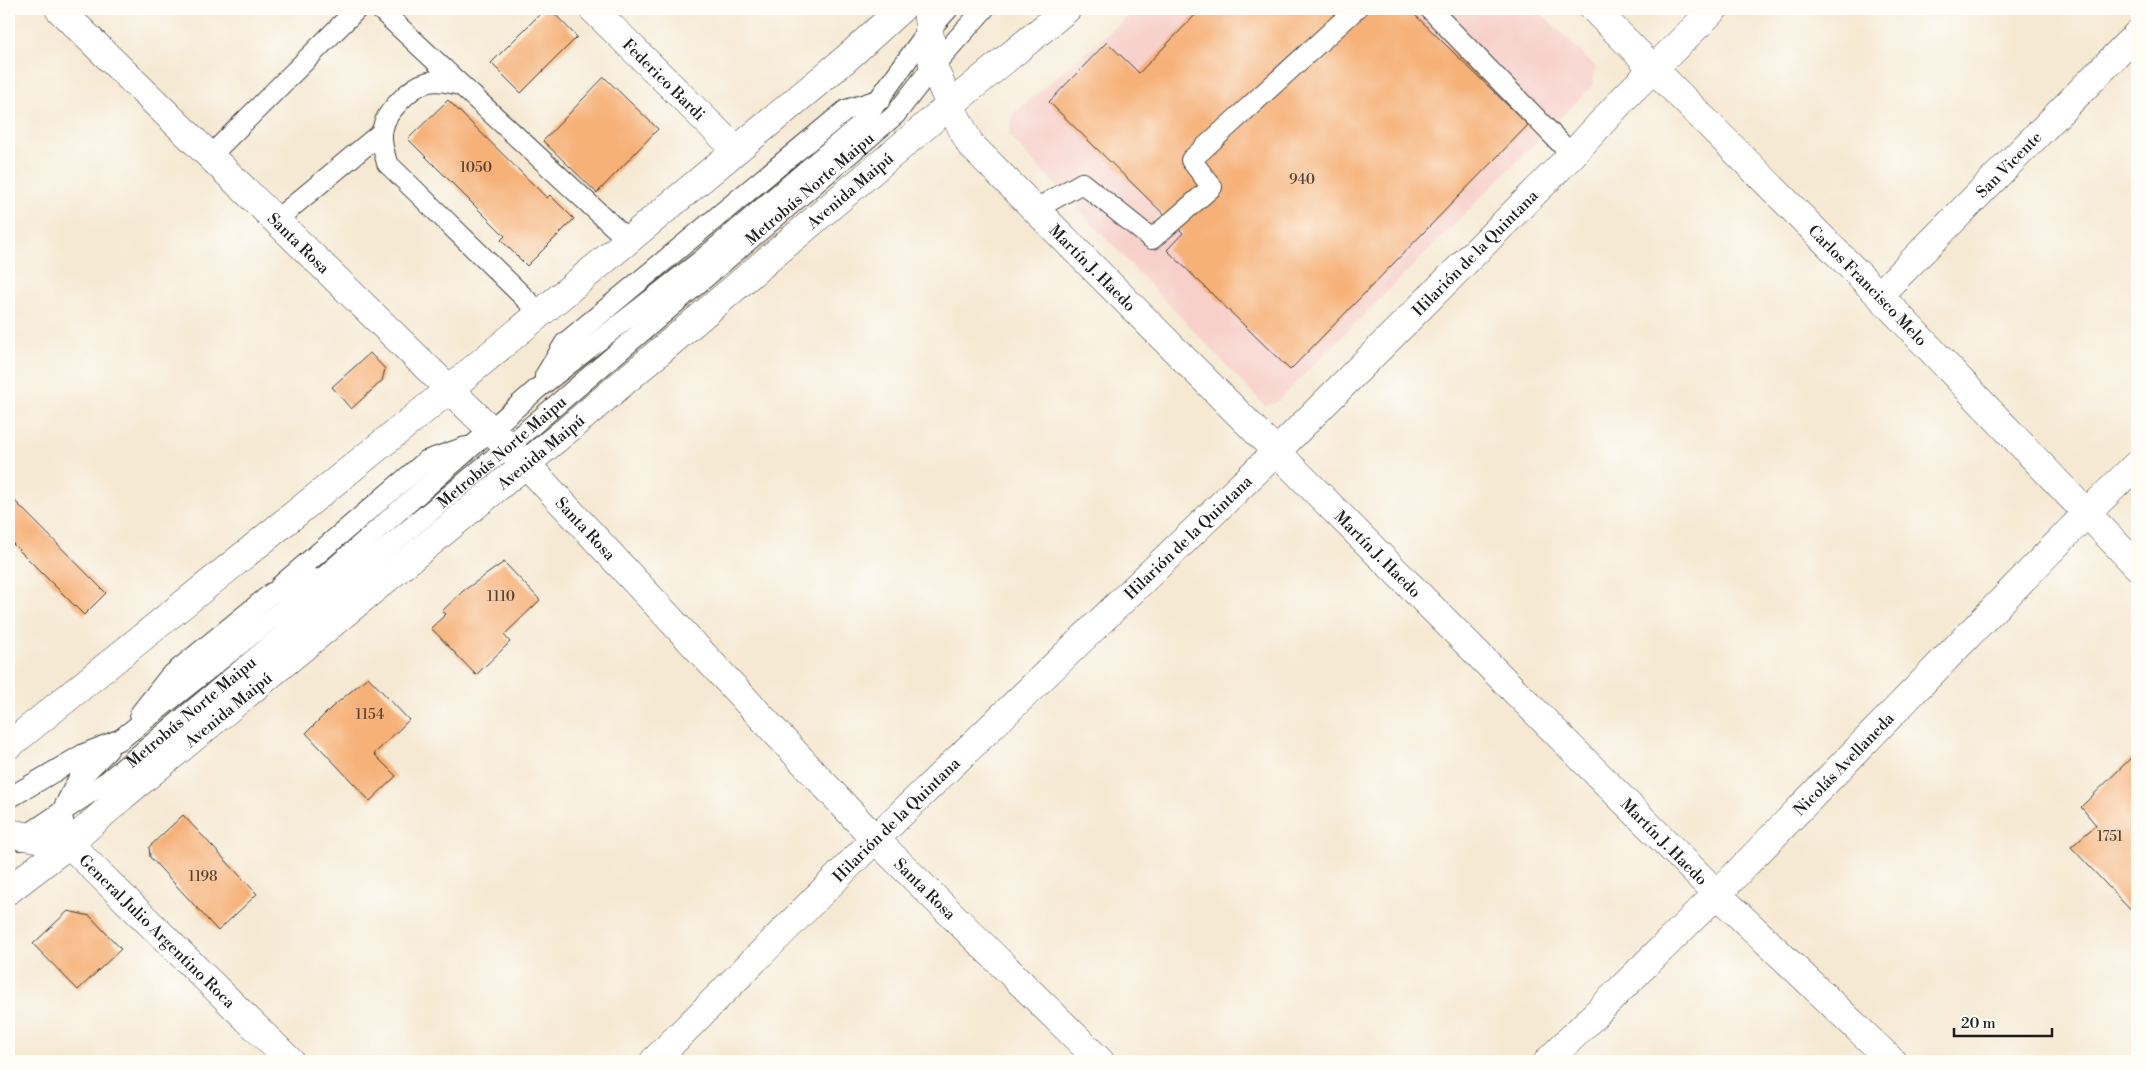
<svg xmlns="http://www.w3.org/2000/svg" width="2146" height="1070" viewBox="0 0 2146 1070" font-family="'Libre Bodoni',serif">
<style>
.built{fill:#f7d0ca}
.building{fill:#f6b178}
.lines{fill:none;stroke-linecap:round;stroke-linejoin:round}
.lane-casing{stroke:#3d3b37;stroke-width:22}
.street-casing{stroke:#3d3b37;stroke-width:29}
.secondary-casing{stroke:#3d3b37;stroke-width:29}
.lane{stroke:#fff;stroke-width:20}
.street{stroke:#fff;stroke-width:28}
.secondary{stroke:#fff;stroke-width:28}
.labels{text-anchor:middle;stroke-width:4;stroke-linejoin:round;paint-order:stroke}
.number-label{font-size:14px;fill:#524133}
.street-label{font-size:16px;fill:#1c1c1c;stroke:#fdfcf7}
</style>
<rect width="100%" height="100%" fill="#fdfcf7"/>
<filter id="ink" filterUnits="userSpaceOnUse"><feTurbulence type="fractalNoise" baseFrequency=".02" numOctaves="2"/><feDisplacementMap in="SourceGraphic" scale="10" xChannelSelector="R" yChannelSelector="G"/><feConvolveMatrix kernelMatrix="1 2 1 2 8 2 1 2 1" color-interpolation-filters="sRGB"/></filter>
<filter id="wash" filterUnits="userSpaceOnUse"><feTurbulence type="fractalNoise" baseFrequency=".0096" numOctaves="4" result="noise"/><feDisplacementMap in="SourceGraphic" scale="20" xChannelSelector="R" yChannelSelector="G"/><feGaussianBlur stdDeviation="1.12" result="paint"/><feColorMatrix in="noise" values="0 0 0 0 0 0 0 0 0 0 0 0 0 0 0 0 0 1.4 0 .05"/><feComposite in="paint" operator="in"/></filter>
<g filter="url(#wash)">
<rect width="100%" height="100%" fill="#f6e9d3"/>
<polygon class="built" points="1137,9 1537,9 1596,67 1593,85 1277,402 1265,406 1009,136 1013,114"/>
<g id="blocks">
<g class="building">
<polygon points="545,9 550,9 577,37 521,93 491,63"/>
<polygon points="1201,9 1409,9 1528,125 1290,370 1167,250 1183,233 1049,102 1107,42 1139,73"/>
<polygon points="604,77 658,129 597,193 543,141"/>
<polygon points="448,100 547,198 550,195 574,219 527,266 501,240 505,236 408,139"/>
<polygon points="370,353 385,369 382,381 351,409 332,387"/>
<polygon points="9,495 106,593 84,615 9,540"/>
<polygon points="504,562 540,600 504,635 510,642 476,675 431,628 446,614 442,611 463,591"/>
<polygon points="368,677 409,720 374,754 396,776 370,801 306,733 331,708"/>
<polygon points="2137,752 2137,917 2071,847 2096,825 2081,807"/>
<polygon points="183,815 257,894 218,931 150,857 149,847"/>
<polygon points="68,911 90,916 121,949 78,990 33,944"/>
</g>
</g>
</g>
<g filter="url(#ink)">
<use href="#blocks" fill-opacity="0" stroke="#3d3b37" stroke-width="1"/>
<g class="lines">
<defs>
<g id="lane">
<polyline points="380,9 462,86"/>
<polyline points="1430,9 1572,155"/>
<polyline points="210,156 357,9"/>
<polyline points="1036,209 1082,183 1152,239 1212,187 1191,160 1356,9"/>
<polyline points="276,220 382,132"/>
<path d="M541,314L387,163C384,151 380,140 383,128C385,117 392,110 399,102C419,80 433,77 462,86L628,240"/>
<polyline points="545,376 565,343 846,110 881,99"/>
<polyline points="281,585 426,461 466,447"/>
<polyline points="140,714 169,677 272,593 314,579"/>
<polyline points="9,798 84,754 121,739 325,576 537,389 699,262 861,124 928,31 948,9"/>
<path id="s1" d="M20,840L109,780L492,460L895,115L933,66L984,9"/>
<polyline points="69,844 61,813 78,780 108,750"/>
</g>
<g id="street">
<path id="s2" d="M59,9L526,464L875,839L1100,1061"/>
<path id="s3" d="M593,9L736,150"/>
<path id="s4" d="M927,9L933,66L950,105L970,144L1717,894L1892,1061"/>
<path id="s5" d="M1879,295L2137,34"/>
<path id="s6" d="M654,1061L875,839L1277,451L1572,155L1625,97L1714,9"/>
<path id="s7" d="M1548,1061L1717,894L2086,514L2137,464"/>
</g>
<g id="secondary">
<path id="s8" d="M1594,9L1879,295L2137,566"/>
<polyline points="9,745 435,401 847,58 901,9"/>
<path id="s9" d="M9,833L69,844L290,1061"/>
<path id="s10" d="M9,890L69,844L124,795L572,426L950,105L1067,9"/>
</g>
</defs>
<use href="#lane" class="lane-casing"/>
<use href="#street" class="street-casing"/>
<use href="#secondary" class="secondary-casing"/>
<use href="#lane" class="lane"/>
<use href="#street" class="street"/>
<use href="#secondary" class="secondary"/>
</g>
</g>
<g class="labels">
<g class="number-label">
<text x="476" y="172">1050</text>
<text x="1302" y="184">940</text>
<text x="501" y="601">1110</text>
<text x="370" y="719">1154</text>
<text x="2110" y="841">1751</text>
<text x="203" y="881">1198</text>
</g>
<g class="street-label">
<text dy="6" stroke="none"><textPath href="#s3" startOffset="100">Federico Bardi</textPath></text>
<text dy="6" stroke="none"><textPath href="#s5" startOffset="184">San Vicente</textPath></text>
<text dy="6" stroke="none"><textPath href="#s1" startOffset="1024">Metrobús Norte Maipu</textPath></text>
<text dy="6" stroke="none"><textPath href="#s10" startOffset="1094">Avenida Maipú</textPath></text>
<text dy="6" stroke="none"><textPath href="#s2" startOffset="335">Santa Rosa</textPath></text>
<text dy="6" stroke="none"><textPath href="#s6" startOffset="1152">Hilarión de la Quintana</textPath></text>
<text dy="6" stroke="none"><textPath href="#s4" startOffset="318">Martín J. Haedo</textPath></text>
<text dy="6" stroke="none"><textPath href="#s8" startOffset="389">Carlos Francisco Melo</textPath></text>
<text dy="6" stroke="none"><textPath href="#s1" startOffset="619">Metrobús Norte Maipu</textPath></text>
<text dy="6" stroke="none"><textPath href="#s10" startOffset="689">Avenida Maipú</textPath></text>
<text dy="6" stroke="none"><textPath href="#s2" startOffset="740">Santa Rosa</textPath></text>
<text dy="6" stroke="none"><textPath href="#s6" startOffset="748">Hilarión de la Quintana</textPath></text>
<text dy="6" stroke="none"><textPath href="#s4" startOffset="722">Martín J. Haedo</textPath></text>
<text dy="6" stroke="none"><textPath href="#s10" startOffset="284">Avenida Maipú</textPath></text>
<text dy="6" stroke="none"><textPath href="#s1" startOffset="214">Metrobús Norte Maipu</textPath></text>
<text dy="6" stroke="none"><textPath href="#s7" startOffset="419">Nicolás Avellaneda</textPath></text>
<text dy="6" stroke="none"><textPath href="#s6" startOffset="342">Hilarión de la Quintana</textPath></text>
<text dy="6" stroke="none"><textPath href="#s4" startOffset="1128">Martín J. Haedo</textPath></text>
<text dy="6" stroke="none"><textPath href="#s2" startOffset="1235">Santa Rosa</textPath></text>
<text dy="6" stroke="none"><textPath href="#s9" startOffset="185">General Julio Argentino Roca</textPath></text>
</g>
</g>
<rect width="2146" height="1070" fill="none" stroke="#fdfcf7" stroke-width="30"/>
<path d="M1954 1028v8h98v-8" fill="none" stroke="#1c1c1c" stroke-width="2.5"/>
<text x="1961" y="1028" font-size="15" fill="#1c1c1c" stroke="#fdfcf7" stroke-width="4" paint-order="stroke">20 m</text>
</svg>
